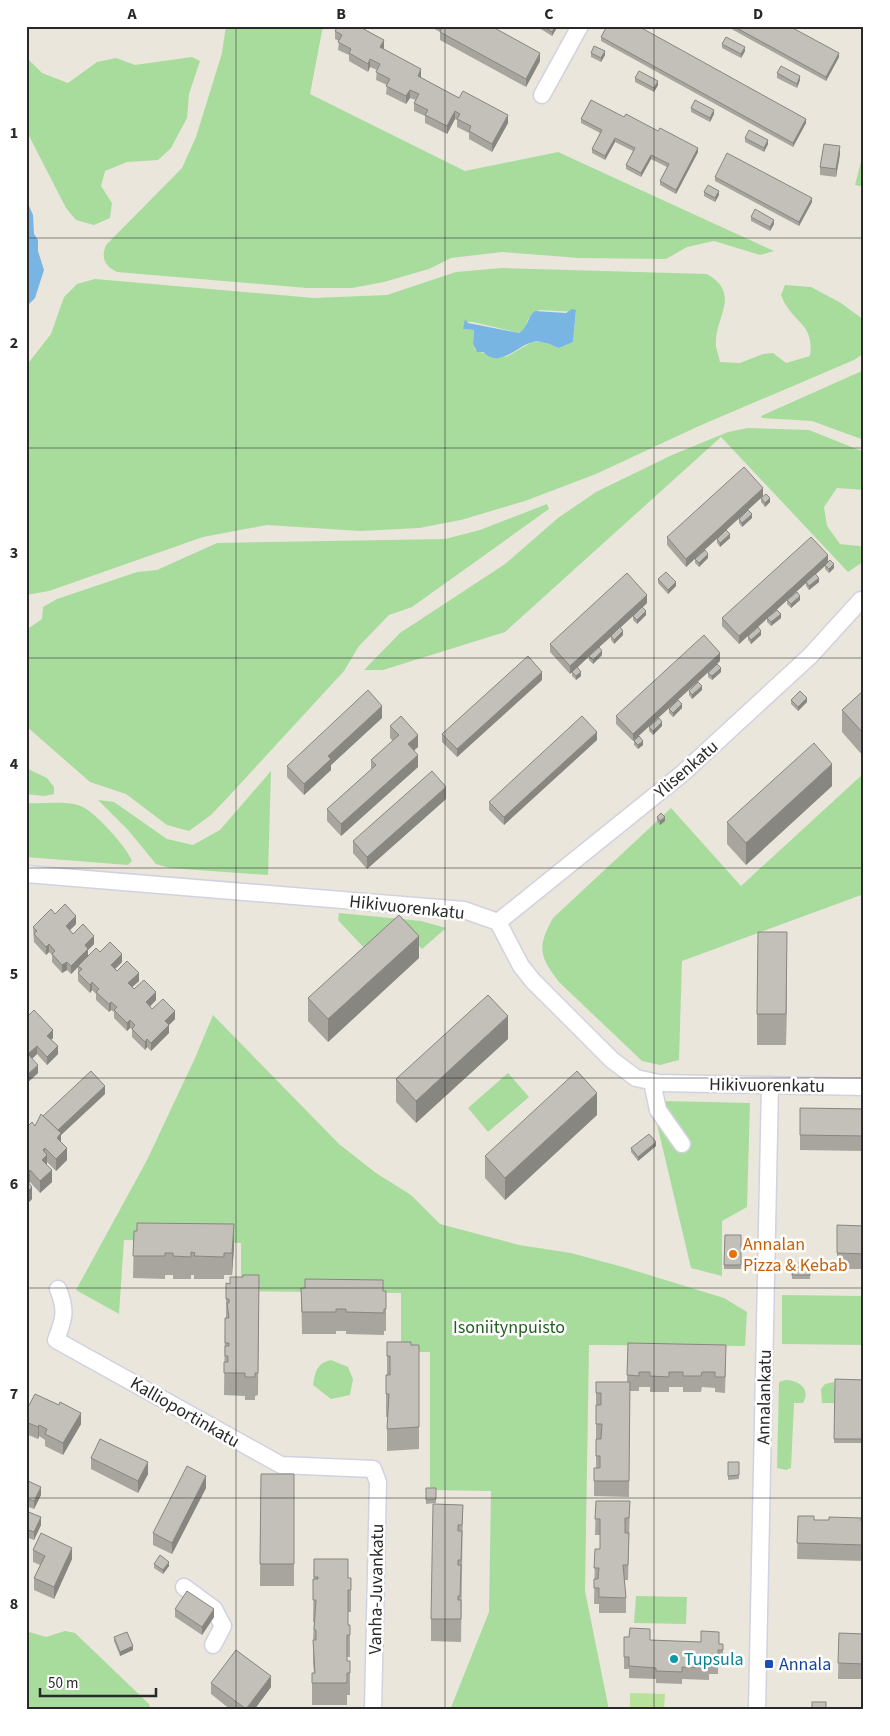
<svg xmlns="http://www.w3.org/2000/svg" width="890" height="1736" viewBox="0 0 890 1736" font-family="'Source Sans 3',sans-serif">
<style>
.green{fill:#a8dc9d;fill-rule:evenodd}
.pitch{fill:#b8e29a}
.water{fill:#78b5e3}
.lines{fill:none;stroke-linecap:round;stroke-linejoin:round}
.minor-casing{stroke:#d1d2e0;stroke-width:19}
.minor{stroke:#fff;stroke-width:16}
.wall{fill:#a7a59e}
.shaded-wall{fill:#888681}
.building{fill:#c2c0b8;stroke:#888681}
.grid{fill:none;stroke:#292929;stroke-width:1;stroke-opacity:0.55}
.food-dot{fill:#e8710a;stroke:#fff;stroke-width:2}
.culture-dot{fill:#0f9aa8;stroke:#fff;stroke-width:2}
.transit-dot{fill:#1a4fb4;stroke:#fff;stroke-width:2}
.labels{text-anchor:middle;stroke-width:5;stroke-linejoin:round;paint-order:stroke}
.street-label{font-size:18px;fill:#292929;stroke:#fff}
.food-label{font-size:18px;fill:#c56008;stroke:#fff;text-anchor:start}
.park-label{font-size:18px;fill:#235f20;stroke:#fff}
.culture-label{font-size:18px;fill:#0d838f;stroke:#fff;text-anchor:start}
.transit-label{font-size:18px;fill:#164399;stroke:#fff;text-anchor:start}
.neatline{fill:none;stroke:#292929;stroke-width:2}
.grid-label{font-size:16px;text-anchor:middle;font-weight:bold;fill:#292929}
</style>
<rect width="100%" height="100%" fill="#eae6dc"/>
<g class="green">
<path d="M226,26H323L310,94L465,171L558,152L774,251L760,255L714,241L687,247L666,259L579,258L502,252L451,258L429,269L384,282L352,288H307L117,272C104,266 101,257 106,245L182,168L196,137L222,53Z"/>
<polygon points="26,57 42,73 68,83 97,62 116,58 135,65 192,57 200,61 189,94 187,118 171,148 158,160 127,162 105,171 101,186 112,203 110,218 94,225 76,220 66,208 26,130"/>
<polygon points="864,150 864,187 855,185"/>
<path d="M502,268L707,274C743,295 713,318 716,347C717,351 719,357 720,362L740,363L763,354L773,353L786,363L810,356C815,322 791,323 781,295L785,285L811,287L841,303L864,320V353L854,360L699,426L596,474L525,501L461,520L419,528L360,531L267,525L203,537L49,591L26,595V366L51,334L64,297L77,284L95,279L314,298L387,295L456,272ZM539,310L576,312L573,342L559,348L544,342H532L508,356L497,358L475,350L473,344L474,330L463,329L467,322H473L519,333L525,328L528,319Z"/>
<polygon points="864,370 864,440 812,421 762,418 761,416"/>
<polygon points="748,428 809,430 864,452 864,490 837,488 824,507 827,526 840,544 860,546 864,549 864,561 848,572 721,437 505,632 383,670 364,670 400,633 505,564 558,518 596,492 672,455 728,432"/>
<polygon points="547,504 549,509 412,607 389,615 359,646 344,671 229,796 211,815 189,831 167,825 126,794 90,782 26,726 26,630 42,619 43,607 57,599 137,572 157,570 217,543 445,539 480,530"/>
<polygon points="26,768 47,778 54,787 54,794 44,796 26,794"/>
<polygon points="271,771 268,875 170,868 156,864 128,830 98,800 114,802 167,839 193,845 220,830"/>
<path d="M864,773V894L682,961L679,1060L660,1065L642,1061L559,982C539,956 537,947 553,918L671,808L741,886Z"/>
<path d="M26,803C42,804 62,801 78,805C92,808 127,847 132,861L128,865L26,857Z"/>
<polygon points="339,913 421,921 446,928 422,949 405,932 366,950 338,920"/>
<polygon points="213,1015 339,1144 376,1173 411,1195 440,1224 519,1245 571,1253 623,1267 724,1298 747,1312 745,1346 589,1345 585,1591 609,1710 450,1710 489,1612 491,1491 430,1490 430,1352 401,1352 401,1293 241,1291 241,1243 124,1240 119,1314 76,1290 147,1160 195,1058"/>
<polygon points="508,1073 529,1097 488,1132 468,1108"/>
<polygon points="663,1101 750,1103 747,1207 722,1221 722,1276 691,1268 656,1120"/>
<polygon points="782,1295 864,1296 864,1345 782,1344"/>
<path d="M331,1360L348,1367L353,1379L350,1395L331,1399L313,1385C315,1372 317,1363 331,1360Z"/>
<path d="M785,1380C797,1380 812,1388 803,1403H794L791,1468L786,1470L777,1468L779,1382Z"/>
<polygon points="834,1382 835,1403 822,1403 821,1389 825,1384"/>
<polygon points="636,1596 687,1597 686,1624 634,1623"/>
<polygon points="26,1631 46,1637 65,1631 75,1633 149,1704 151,1710 26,1710"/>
</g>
<polygon class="pitch" points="630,1693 665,1694 664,1710 630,1710"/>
<g class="water">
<polygon points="26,199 33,215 34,234 38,240 38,251 44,270 35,298 26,307"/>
<path d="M572,309L576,310L573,342L559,348C551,345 542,340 533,342C516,346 500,369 483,352H477L473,344L474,330L463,329L465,319L468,323L519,333C528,328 527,317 535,311L566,313Z"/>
</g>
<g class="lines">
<defs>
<g id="minor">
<polyline points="542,95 580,26"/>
<polyline points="26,874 464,910 498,922 521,966 533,981 612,1060 636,1078 659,1083 864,1087"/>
<polyline points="498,922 683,773 810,656 861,600"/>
<polyline points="652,1082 658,1110 682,1144"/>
<path d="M58,1289C67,1311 64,1319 56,1340L281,1465L373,1469L378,1482L373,1710"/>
<polyline points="184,1587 214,1609 223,1626 213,1645"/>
<polyline points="757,1710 770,1085"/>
</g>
</defs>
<use href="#minor" class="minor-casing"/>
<use href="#minor" class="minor"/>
</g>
<g class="wall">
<polygon points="429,26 491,26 540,61 526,87 440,40 440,32"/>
<polygon points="536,26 558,26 552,36"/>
<polygon points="726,26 789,26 839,57 826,81"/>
<polygon points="335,31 384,48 384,49 421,77 421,78 508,123 492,152 469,139 469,133 457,127 457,120 455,119 447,134 425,123 425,116 414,111 414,103 416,100 410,98 406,104 386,94 387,85 376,80 377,70 370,67 368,72 349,61 349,55 338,50 339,41 335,39"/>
<polygon points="601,37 806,123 793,147 601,41"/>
<polygon points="722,44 745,51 741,58 722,48"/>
<polygon points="591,53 605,55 601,62 591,57"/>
<polygon points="777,73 800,80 797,88 777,78"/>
<polygon points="635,78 658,85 654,92 635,82"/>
<polygon points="691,108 714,114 710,122 691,112"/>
<polygon points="624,117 698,152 676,194 660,185 660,181 667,167 651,159 641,177 626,169 626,165 633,151 615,142 605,160 592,153 592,149 600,133 581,123 581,119"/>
<polygon points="745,138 768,144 764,152 745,142"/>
<polygon points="840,154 836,177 820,175 820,167"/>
<polygon points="715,177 812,202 799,226 715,181"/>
<polygon points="704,192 719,195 715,202 704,196"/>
<polygon points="751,217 774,224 770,231 751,221"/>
<polygon points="763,496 770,502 765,507 761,502 761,498 686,567 667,545 667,537"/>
<polygon points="752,518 742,527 739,523 739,519"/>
<polygon points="730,538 720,547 717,543 717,539"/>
<polygon points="708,558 699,567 695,563 695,559"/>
<polygon points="828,562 834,568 829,573 825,569 825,566 816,574 819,582 809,590 806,586 806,583 790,597 800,600 791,608 787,604 787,600 754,631 761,635 751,644 748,640 748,636 739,644 722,626 722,618"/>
<polygon points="658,579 676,586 668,594 658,583"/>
<polygon points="647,603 642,608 646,615 637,624 633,620 633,616 620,628 623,635 614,644 611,640 611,637 599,647 602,655 593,664 589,660 589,656 577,668 581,676 576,680 572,676 572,672 570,674 550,652 550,644"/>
<polygon points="767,618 781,618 771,626 767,622"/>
<polygon points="720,661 717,664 721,672 712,680 708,677 708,673 714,667 633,741 616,724 616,716"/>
<polygon points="542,680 457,757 442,742 442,734"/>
<polygon points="702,690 692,699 689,695 689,691"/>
<polygon points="864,690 863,756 842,732 842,710"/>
<polygon points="791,700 807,702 798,711 791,704"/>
<polygon points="682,708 673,717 669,713 669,709"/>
<polygon points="382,718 331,765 331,770 304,795 287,777 287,766"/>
<polygon points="390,726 418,747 414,750 418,767 341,836 327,821 327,809 371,770 371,760 393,741 390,738"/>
<polygon points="662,726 653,735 649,731 649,727"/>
<polygon points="597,740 504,825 489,810 489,802"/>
<polygon points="634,741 643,745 638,749 634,745"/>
<polygon points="832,786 746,865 727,844 727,822"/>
<polygon points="446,799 367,869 353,853 353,841"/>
<polygon points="657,817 665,821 660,825 657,821"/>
<polygon points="55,914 76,924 70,930 73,934 94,944 88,950 88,956 100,952 122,962 115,969 117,971 139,981 132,987 134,989 156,1000 150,1007 152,1009 175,1019 169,1025 169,1033 151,1051 147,1047 145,1050 132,1037 132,1029 130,1028 127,1031 114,1018 114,1012 111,1010 109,1012 96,1000 96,994 92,990 90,993 78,981 78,967 71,974 67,970 62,973 52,962 52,955 49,952 46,955 34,942 33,927"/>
<polygon points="419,958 328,1042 308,1021 308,998"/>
<polygon points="787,963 786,1045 757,1045 757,1014"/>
<polygon points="26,1018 53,1038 51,1040 58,1054 47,1065 37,1054 32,1059 38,1073 27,1083 26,1082"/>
<polygon points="508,1039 416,1123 396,1102 396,1079"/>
<polygon points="105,1094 61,1135 61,1143 67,1160 56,1171 47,1162 47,1165 52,1182 40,1193 30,1182 29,1183 32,1199 26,1205 26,1128 35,1126 43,1116"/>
<polygon points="800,1108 864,1109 864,1151 800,1150"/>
<polygon points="597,1115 505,1200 485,1178 485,1156"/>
<polygon points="656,1146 638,1161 631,1152 631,1148"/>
<polygon points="837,1225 864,1226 864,1269 837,1269"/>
<polygon points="134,1231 234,1247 232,1275 224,1275 224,1279 194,1279 194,1275 191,1275 191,1279 173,1279 173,1275 165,1275 165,1279 133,1278"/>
<polygon points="725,1235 741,1235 741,1269 724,1269"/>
<rect x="792" y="1263" width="18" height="16"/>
<polygon points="259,1275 258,1395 255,1396 255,1400 245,1400 245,1396 224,1395 225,1318 226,1318 226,1283 230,1284 243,1277"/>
<polygon points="301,1288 386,1291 386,1331 384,1331 384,1335 346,1334 346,1331 336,1331 336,1334 302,1334"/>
<polygon points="387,1342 411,1345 419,1345 419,1449 387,1451 387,1429 388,1417 386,1417 386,1394 387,1375"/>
<polygon points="628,1343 726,1361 725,1393 715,1392 715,1388 702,1387 701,1392 683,1392 683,1387 669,1387 669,1392 650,1392 650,1387 639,1387 639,1391 630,1391 629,1497 594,1496 594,1468 596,1468 596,1382 627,1382"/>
<polygon points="835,1379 864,1380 864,1443 834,1443"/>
<polygon points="26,1411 81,1424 63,1455 45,1446 45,1440 39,1436 38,1439 26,1434"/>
<polygon points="91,1458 148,1474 138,1493 91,1469"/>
<polygon points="728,1462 739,1462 739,1479 728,1480"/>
<polygon points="261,1474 294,1474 294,1586 260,1586"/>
<polygon points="26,1480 41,1495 34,1509 26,1506"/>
<polygon points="206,1488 172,1554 153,1545 153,1533"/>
<polygon points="426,1488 436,1488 436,1503 426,1504"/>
<polygon points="596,1501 630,1501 628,1580 624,1580 626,1598 626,1613 599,1613 599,1604 594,1604 595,1549 600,1549 600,1535 595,1535"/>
<polygon points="463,1505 461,1642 431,1641 431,1619"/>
<polygon points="26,1511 41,1525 34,1540 26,1537"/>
<polygon points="798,1516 814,1520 864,1521 864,1561 797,1559"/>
<polygon points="33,1550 72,1559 54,1599 34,1590 34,1578 40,1565 33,1562"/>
<polygon points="314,1559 348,1578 351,1578 351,1612 348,1612 348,1625 350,1625 350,1657 347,1657 347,1661 350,1661 350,1695 347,1695 347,1705 312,1705 312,1673 314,1673 313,1663 313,1640 314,1622 313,1622"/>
<polygon points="154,1564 169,1566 163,1574 154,1568"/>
<polygon points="175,1609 214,1617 202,1635 175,1617"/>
<polygon points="839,1633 864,1634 864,1679 838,1679"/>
<polygon points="114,1637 133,1650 120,1656 114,1641"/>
<polygon points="650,1640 723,1644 723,1662 718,1662 718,1674 709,1674 709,1680 682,1679 682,1684 656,1683 656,1679 629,1678 629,1669 624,1669 624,1657"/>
<polygon points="211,1683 271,1687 254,1710 231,1710 211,1694"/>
</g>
<g class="shaded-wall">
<polygon points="556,26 558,26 552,36 552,32"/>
<polygon points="384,40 384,48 380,55 380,47"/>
<polygon points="745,47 745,51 741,58 741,54"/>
<polygon points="605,51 605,55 601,62 601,58"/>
<polygon points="540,53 540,61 526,87 526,79"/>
<polygon points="839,53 839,57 826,81 826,77"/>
<polygon points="370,59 370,67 368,72 368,64"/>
<polygon points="421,69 421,77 418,84 418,76"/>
<polygon points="800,76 800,80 797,88 797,84"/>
<polygon points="658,81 658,85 654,92 654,88"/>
<polygon points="410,90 410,98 406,104 406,96"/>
<polygon points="714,110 714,114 710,122 710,118"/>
<polygon points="455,111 455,119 447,134 447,126"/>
<polygon points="508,115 508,123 492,152 492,144"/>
<polygon points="806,119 806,123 793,147 793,143"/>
<polygon points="615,138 615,142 605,160 605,156"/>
<polygon points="768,140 768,144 764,152 764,148"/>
<polygon points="840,146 840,154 836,177 836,169"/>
<polygon points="698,148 698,152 676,194 676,190"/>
<polygon points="651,155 651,159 641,177 641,173"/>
<polygon points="719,191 719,195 715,202 715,198"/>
<polygon points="812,198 812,202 799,226 799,222"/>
<polygon points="774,220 774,224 770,231 770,227"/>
<polygon points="763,488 763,496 686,567 686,559"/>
<polygon points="770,498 770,502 765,507 765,503"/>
<polygon points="752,514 752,518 742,527 742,523"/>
<polygon points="730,534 730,538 720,547 720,543"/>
<polygon points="708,554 708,558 699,567 699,563"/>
<polygon points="828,555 828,563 739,644 739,636"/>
<polygon points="834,564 834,568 829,573 829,569"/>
<polygon points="819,578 819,582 809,590 809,586"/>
<polygon points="676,582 676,586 668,594 668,590"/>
<polygon points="647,595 647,603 570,674 570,666"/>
<polygon points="800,596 800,600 791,608 791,604"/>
<polygon points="646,611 646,615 637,624 637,620"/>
<polygon points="781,614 781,618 771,626 771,622"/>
<polygon points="623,631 623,635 614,644 614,640"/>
<polygon points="761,631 761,635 751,644 751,640"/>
<polygon points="602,651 602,655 593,664 593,660"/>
<polygon points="720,653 720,661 633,741 633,734"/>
<polygon points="721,668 721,672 712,680 712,676"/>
<polygon points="542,672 542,680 457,757 457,749"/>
<polygon points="581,672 581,676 576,680 576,676"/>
<polygon points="702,686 702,690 692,699 692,695"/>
<polygon points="807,698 807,702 798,711 798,707"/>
<polygon points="682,704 682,708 673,717 673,713"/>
<polygon points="382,706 382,718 331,765 331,770 304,795 304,784 328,756"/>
<polygon points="662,722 662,726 653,735 653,731"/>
<polygon points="597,732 597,740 504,825 504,817"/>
<polygon points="863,733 864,733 863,756"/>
<polygon points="418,735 418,747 408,756 408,744"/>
<polygon points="643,741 643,745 638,749 638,745"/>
<polygon points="418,755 418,767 341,836 341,824"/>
<polygon points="832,764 832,786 746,865 746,843"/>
<polygon points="446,787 446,799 367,869 367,857"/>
<polygon points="665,817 665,821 660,825 660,821"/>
<polygon points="76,916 76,924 66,934 66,926"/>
<polygon points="787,932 787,963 786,1045 786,1014"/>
<polygon points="94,936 94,944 88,950 88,957 71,974 71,966 85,945"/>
<polygon points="419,936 419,958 328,1042 328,1019"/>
<polygon points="49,944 49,952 46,955 46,947"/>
<polygon points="122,954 122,962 111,973 111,965"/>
<polygon points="67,962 67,970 62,973 62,965"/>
<polygon points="139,973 139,981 128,991 128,983"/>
<polygon points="92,982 92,990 90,993 90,985"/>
<polygon points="156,992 156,1000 146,1010 146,1002"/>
<polygon points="111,1002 111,1010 109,1012 109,1004"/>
<polygon points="175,1011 175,1019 165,1029 165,1021"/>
<polygon points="508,1016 508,1039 416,1123 416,1101"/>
<polygon points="130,1020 130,1028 127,1031 127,1023"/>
<polygon points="169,1025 169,1033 151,1051 151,1043"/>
<polygon points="53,1030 53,1038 47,1044 47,1036"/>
<polygon points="147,1039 147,1047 145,1050 145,1042"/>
<polygon points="37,1046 37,1054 28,1062 28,1054"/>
<polygon points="58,1046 58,1054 47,1065 47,1057"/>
<polygon points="38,1065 38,1073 27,1083 27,1075"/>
<polygon points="105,1086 105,1094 61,1135 61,1145 57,1150 57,1131"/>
<polygon points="597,1093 597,1115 505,1200 505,1178"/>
<polygon points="656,1142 656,1146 638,1161 638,1157"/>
<polygon points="45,1148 45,1157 47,1155 47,1167 42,1171 43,1150"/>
<polygon points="67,1148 67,1160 56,1171 56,1159"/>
<polygon points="30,1170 30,1182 26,1186 26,1174"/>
<polygon points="52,1170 52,1182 40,1193 40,1181"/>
<polygon points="32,1187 32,1199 26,1205 26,1193"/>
<polygon points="234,1224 234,1247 232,1275 232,1253"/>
<polygon points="81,1413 81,1424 63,1455 63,1443"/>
<polygon points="39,1425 39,1436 38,1439 38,1427"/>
<polygon points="148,1462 148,1474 138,1493 138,1481"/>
<polygon points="206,1476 206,1488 172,1554 172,1543"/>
<polygon points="41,1487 41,1495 34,1509 34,1501"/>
<polygon points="41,1517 41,1525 34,1540 34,1532"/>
<polygon points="72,1548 72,1559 54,1599 54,1587"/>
<polygon points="169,1562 169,1566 163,1574 163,1570"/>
<polygon points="214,1609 214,1617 202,1635 202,1627"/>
<polygon points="133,1646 133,1650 120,1656 120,1652"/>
<polygon points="271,1676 271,1687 254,1710 246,1710"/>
</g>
<g class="building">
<polygon points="338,26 358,26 384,40 380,47 421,69 418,76 459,98 463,91 508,115 492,144 469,131 471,126 457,119 460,114 455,111 447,126 425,115 428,110 414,103 419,94 410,90 406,96 386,86 390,79 376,72 380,64 370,59 368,64 349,53 351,49 338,42 342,35 335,31"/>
<polygon points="443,26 491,26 540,53 526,79 440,32"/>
<polygon points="543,26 556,26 552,32"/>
<polygon points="607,26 638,26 806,119 793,143 601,37"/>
<polygon points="733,26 789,26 839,53 826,77"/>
<polygon points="726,37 745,47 741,54 722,44"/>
<polygon points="594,46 605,51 601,58 591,53"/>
<polygon points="781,66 800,76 797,84 777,73"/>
<polygon points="639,71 658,81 654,88 635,78"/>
<polygon points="591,100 624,117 626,114 658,131 660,128 698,148 676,190 660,181 669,164 651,155 641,173 626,165 635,148 615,138 605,156 592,149 602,130 581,119"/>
<polygon points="695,100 714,110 710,118 691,108"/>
<polygon points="749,130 768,140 764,148 745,138"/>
<polygon points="824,144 840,146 836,169 820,167"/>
<polygon points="727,153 812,198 799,222 715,177"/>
<polygon points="708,185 719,191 715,198 704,192"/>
<polygon points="755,209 774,220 770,227 751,217"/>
<polygon points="744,467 763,488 686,559 667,537"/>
<polygon points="766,494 770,498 765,503 761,498"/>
<polygon points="748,510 752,514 742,523 739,519"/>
<polygon points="726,530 730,534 720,543 717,539"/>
<polygon points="811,537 828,555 739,636 722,618"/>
<polygon points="705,550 708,554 699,563 695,559"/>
<polygon points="830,560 834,564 829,569 825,565"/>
<polygon points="666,572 676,582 668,590 658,579"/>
<polygon points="627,573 647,595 570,666 550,644"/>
<polygon points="815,574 819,578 809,586 806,582"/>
<polygon points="797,592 800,596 791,604 787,600"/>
<polygon points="642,607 646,611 637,620 633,616"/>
<polygon points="777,610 781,614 771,622 767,618"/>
<polygon points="620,627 623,631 614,640 611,636"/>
<polygon points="758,627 761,631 751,640 748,636"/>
<polygon points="704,635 720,653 633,734 616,716"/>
<polygon points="599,647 602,651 593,660 589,656"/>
<polygon points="528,656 542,672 457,749 442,734"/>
<polygon points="717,664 721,668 712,676 708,673"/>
<polygon points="577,667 581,672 576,676 572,672"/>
<polygon points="698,682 702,686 692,695 689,691"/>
<polygon points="368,690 382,706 328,756 331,759 304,784 287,766"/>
<polygon points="864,690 864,733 863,733 842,710"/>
<polygon points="800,691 807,698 798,707 791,700"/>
<polygon points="678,700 682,704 673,713 669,709"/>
<polygon points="401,716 418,735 408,744 418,755 341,824 327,809 376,765 371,760 399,735 390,726"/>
<polygon points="582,716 597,732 504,817 489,802"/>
<polygon points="659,718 662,722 653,731 649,727"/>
<polygon points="639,736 643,741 638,745 634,741"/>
<polygon points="814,743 832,764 746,843 727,822"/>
<polygon points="432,771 446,787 367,857 353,841"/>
<polygon points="661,813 665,817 660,821 657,817"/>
<polygon points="65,904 76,916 66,926 73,934 83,924 94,936 85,945 88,949 71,966 67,962 62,965 52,954 55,951 49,944 46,947 34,934 37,931 33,927 51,909 55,914"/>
<polygon points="399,915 419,936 328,1019 308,998"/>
<polygon points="758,932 787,932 786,1014 757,1014"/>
<polygon points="110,942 122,954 111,965 117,971 127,961 139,973 128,983 134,989 144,980 156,992 146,1002 152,1009 163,999 175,1011 165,1021 169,1025 151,1043 147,1039 145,1042 132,1029 135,1025 130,1020 127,1023 114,1010 117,1007 111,1002 109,1004 96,992 99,989 92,982 90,985 78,973 82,969 78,966 96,948 100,952"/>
<polygon points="488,995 508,1016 416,1101 396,1079"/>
<polygon points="34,1010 53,1030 47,1036 58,1046 47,1057 37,1046 28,1054 38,1065 27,1075 26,1074 26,1022 27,1023 29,1021 26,1018"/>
<polygon points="91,1071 105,1086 58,1130 43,1116"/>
<polygon points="577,1071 597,1093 505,1178 485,1156"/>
<polygon points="800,1108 864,1109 864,1136 800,1135"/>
<polygon points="41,1114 61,1133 57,1138 67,1148 56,1159 45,1148 43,1150 47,1155 42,1160 52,1170 40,1181 30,1170 26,1174 26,1135 29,1133 26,1130 26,1128 32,1122 35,1126"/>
<polygon points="649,1134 656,1142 638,1157 631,1148"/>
<polygon points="26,1180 32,1187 26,1193"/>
<polygon points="137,1223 234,1224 232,1253 224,1253 224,1257 194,1256 195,1253 191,1252 191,1257 173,1256 173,1253 165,1253 165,1256 133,1256 134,1231 137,1231"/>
<polygon points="837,1225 864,1226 864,1254 837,1253"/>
<polygon points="725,1235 741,1235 741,1265 724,1265"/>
<rect x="792" y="1263" width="18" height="12"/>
<polygon points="243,1275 259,1275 258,1373 255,1373 255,1377 245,1377 245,1373 224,1373 224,1362 228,1362 228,1356 225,1356 225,1346 229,1346 229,1343 225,1343 225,1318 229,1318 227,1303 229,1303 229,1299 226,1299 226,1283 230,1284 230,1277 243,1277"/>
<polygon points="305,1279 383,1280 383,1291 386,1291 386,1309 384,1309 384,1313 346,1312 346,1309 336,1309 336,1312 302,1312 301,1288 305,1288"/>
<polygon points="387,1342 411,1342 411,1345 419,1345 419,1427 387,1429 389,1394 386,1394 386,1375 390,1375 390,1356 387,1356"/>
<polygon points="628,1343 726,1345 725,1377 715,1377 715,1372 702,1372 701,1376 683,1376 683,1372 669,1372 669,1377 650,1376 650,1372 639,1372 639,1376 627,1375"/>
<polygon points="835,1379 864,1380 864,1439 834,1439"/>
<polygon points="596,1382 630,1382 629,1481 594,1481 594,1468 600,1468 600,1456 596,1456 596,1439 601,1439 602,1424 596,1424 596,1405 601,1405 601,1393 596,1393"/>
<polygon points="35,1394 59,1405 60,1402 81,1413 63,1443 45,1434 47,1429 39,1425 38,1427 26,1422 26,1411"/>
<polygon points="100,1439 148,1462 138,1481 91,1458"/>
<polygon points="728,1462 739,1462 739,1475 728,1476"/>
<polygon points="187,1466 206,1476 172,1543 153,1533"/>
<polygon points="261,1474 294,1474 294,1564 260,1564"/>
<polygon points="26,1480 41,1487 34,1501 26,1498"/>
<polygon points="426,1488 436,1488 436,1499 426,1500"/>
<polygon points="596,1501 630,1501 629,1518 625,1518 625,1533 629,1533 628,1565 623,1565 626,1598 599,1597 599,1588 594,1588 594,1579 598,1579 599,1568 594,1568 595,1549 600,1549 600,1519 595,1519"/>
<polygon points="433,1504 463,1505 462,1525 458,1525 458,1531 462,1531 461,1560 458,1560 458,1565 461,1565 460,1596 458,1596 458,1600 461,1600 461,1619 431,1619"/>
<polygon points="26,1511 41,1517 34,1532 26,1529"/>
<polygon points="798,1516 814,1516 814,1520 829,1520 829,1517 861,1518 861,1521 864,1521 864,1545 797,1543"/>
<polygon points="41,1533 72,1548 54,1587 34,1578 45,1556 33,1550"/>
<polygon points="160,1555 169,1562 163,1570 154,1564"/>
<polygon points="314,1559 348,1559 348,1578 351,1578 351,1590 348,1590 348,1625 350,1625 350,1635 347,1635 347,1661 350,1661 350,1673 347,1673 347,1683 312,1683 312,1673 315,1673 313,1640 316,1640 316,1630 314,1630 316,1600 313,1600 313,1579 318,1579 318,1577 314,1577"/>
<polygon points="187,1591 214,1609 202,1627 175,1609"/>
<polygon points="630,1628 650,1629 650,1640 701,1642 701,1631 719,1632 719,1644 723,1644 723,1650 718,1650 718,1662 709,1662 709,1668 682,1667 682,1672 656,1671 656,1668 629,1666 629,1657 624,1657 624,1637 629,1637"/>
<polygon points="127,1632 133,1646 120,1652 114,1637"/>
<polygon points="839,1633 864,1634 864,1664 838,1663"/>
<polygon points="236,1650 271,1676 246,1709 211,1683"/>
<rect x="812" y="1702" width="14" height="8"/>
</g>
<path class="grid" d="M236,26V1710M445,26V1710M654,26V1710M26,238H864M26,448H864M26,658H864M26,868H864M26,1078H864M26,1288H864M26,1498H864"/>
<circle class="food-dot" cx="733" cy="1254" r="5"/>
<circle class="culture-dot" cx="674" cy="1659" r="5"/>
<rect class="transit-dot" x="764" y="1659" width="10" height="10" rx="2.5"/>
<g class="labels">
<g class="street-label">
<text transform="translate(686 769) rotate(-41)" y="6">Ylisenkatu</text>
<text transform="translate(407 907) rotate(6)" y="6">Hikivuorenkatu</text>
<text transform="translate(767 1085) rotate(1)" y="6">Hikivuorenkatu</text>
<text transform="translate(764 1397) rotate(-89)" y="6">Annalankatu</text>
<text transform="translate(185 1412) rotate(30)" y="6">Kallioportinkatu</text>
<text transform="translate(376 1589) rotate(-89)" y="6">Vanha-Juvankatu</text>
</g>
<g class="food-label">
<text x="743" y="1250">Annalan<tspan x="743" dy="21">Pizza &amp; Kebab</tspan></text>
</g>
<g class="park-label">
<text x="509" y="1333">Isoniitynpuisto</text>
</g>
<g class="culture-label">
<text x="684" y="1665">Tupsula</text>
</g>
<g class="transit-label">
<text x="779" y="1670">Annala</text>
</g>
</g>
<rect width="890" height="1736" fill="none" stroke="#ffffff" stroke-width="55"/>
<path d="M40 1688v8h116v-8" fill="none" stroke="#292929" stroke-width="2.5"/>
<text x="48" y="1688" font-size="15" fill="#292929" stroke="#ffffff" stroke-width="4" paint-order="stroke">50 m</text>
<rect x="28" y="28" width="834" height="1680" class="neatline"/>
<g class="grid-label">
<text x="132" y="19">A</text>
<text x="341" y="19">B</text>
<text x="549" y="19">C</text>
<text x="758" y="19">D</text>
<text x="14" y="138">1</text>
<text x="14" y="348">2</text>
<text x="14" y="558">3</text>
<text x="14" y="769">4</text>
<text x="14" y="979">5</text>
<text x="14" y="1189">6</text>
<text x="14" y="1399">7</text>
<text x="14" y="1609">8</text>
</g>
</svg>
